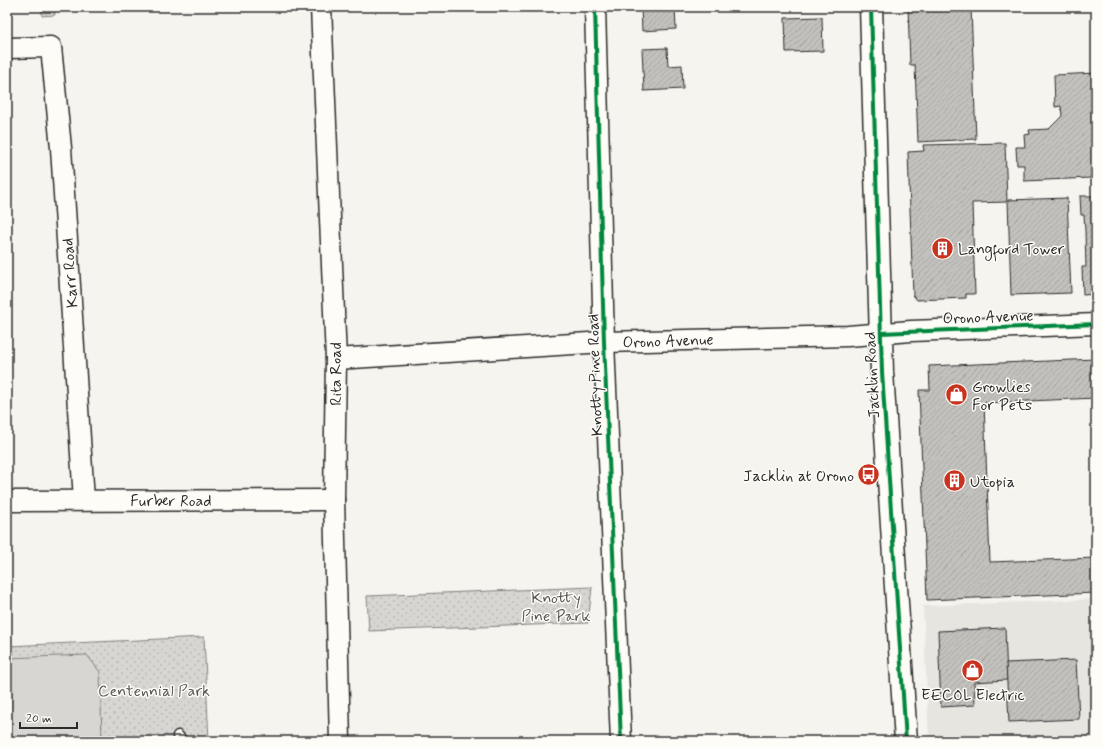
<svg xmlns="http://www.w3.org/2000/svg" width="1103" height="748" viewBox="0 0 1103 748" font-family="Mynerve,sans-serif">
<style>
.built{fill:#e6e5e0}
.park{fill:url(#park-dots);stroke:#81807e}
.garden{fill:#d7d6d2;stroke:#81807e}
.building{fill:url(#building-hatch);stroke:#2b2b2b}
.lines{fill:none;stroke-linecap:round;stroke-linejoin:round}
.lane-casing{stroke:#2b2b2b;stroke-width:13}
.street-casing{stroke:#2b2b2b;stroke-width:23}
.secondary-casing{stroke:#2b2b2b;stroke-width:25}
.lane{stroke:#fdfcf7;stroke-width:10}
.street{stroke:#fdfcf7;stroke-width:20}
.secondary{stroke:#fdfcf7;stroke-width:22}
.cycleway-casing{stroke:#fdfcf7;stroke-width:6}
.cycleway{stroke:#00873e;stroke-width:4}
.labels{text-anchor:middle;stroke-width:3;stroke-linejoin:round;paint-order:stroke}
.poi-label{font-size:16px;fill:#2b2b2b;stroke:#fdfcf7;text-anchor:start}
.street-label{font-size:16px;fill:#2b2b2b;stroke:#fdfcf7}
.park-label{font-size:16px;fill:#565655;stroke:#fdfcf7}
</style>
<defs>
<pattern id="park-dots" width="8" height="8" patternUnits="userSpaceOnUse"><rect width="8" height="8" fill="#d7d6d2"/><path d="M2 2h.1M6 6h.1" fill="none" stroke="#b9b8b4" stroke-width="1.8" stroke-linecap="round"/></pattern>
<pattern id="building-hatch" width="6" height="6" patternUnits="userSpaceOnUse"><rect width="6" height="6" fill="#c2c1be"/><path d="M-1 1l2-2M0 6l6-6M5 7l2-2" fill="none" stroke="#a7a6a3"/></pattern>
</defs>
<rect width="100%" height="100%" fill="#f5f4ef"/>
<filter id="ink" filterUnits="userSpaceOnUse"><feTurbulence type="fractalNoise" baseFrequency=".025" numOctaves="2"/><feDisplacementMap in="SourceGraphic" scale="8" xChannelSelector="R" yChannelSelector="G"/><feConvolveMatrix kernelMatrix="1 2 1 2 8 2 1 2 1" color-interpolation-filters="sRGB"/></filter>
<g filter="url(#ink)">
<polygon class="built" points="1096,599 1096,741 929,741 923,606"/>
<g class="park">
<polygon points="41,7 54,7 55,15 42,16"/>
<polygon points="592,587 588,623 369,631 367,596"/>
<polygon points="204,637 209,741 7,741 7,646"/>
</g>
<polygon class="garden" points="87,655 100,672 102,741 7,741 7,658"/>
<g class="building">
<polygon points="641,7 675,7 676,29 642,31"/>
<polygon points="908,7 971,7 976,139 918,142 915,65 910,65"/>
<polygon points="822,17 823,51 786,52 785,18"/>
<polygon points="667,48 668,66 682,65 683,89 644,91 642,49"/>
<polygon points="1096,73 1096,166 1091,167 1091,178 1024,181 1024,165 1017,165 1016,147 1025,147 1024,135 1030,134 1029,130 1049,129 1062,116 1061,106 1055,107 1054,75"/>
<polygon points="1005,143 1007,202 972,203 975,294 966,294 966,298 917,300 913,295 908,152 924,151 923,145"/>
<polygon points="1080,196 1096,196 1096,294 1083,295 1082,267 1086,267 1085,231 1084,215 1081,215"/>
<polygon points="1067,198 1071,293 1011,295 1008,200"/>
<polygon points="1096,359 1096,398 984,403 990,562 1096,558 1096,593 927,600 919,390 930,390 929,366"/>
<polygon points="1005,628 1007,680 974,682 975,705 941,707 938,631"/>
<polygon points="1076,660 1079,719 1009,722 1006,663"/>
</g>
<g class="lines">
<defs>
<polyline id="lane" points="178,736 182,741"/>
<g id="street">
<polyline points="321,7 336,359 334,500 340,741"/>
<polyline points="595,7 604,342 621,741"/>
<polyline points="7,48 51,47 61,148 84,500"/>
<polyline points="336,359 604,342 848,336 911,331 1096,324"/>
<polyline points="7,501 334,500"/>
</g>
<polyline id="secondary" points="871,7 882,372 906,741"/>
</defs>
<use href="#lane" class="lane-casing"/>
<use href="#street" class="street-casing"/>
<use href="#secondary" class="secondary-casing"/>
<use href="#lane" class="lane"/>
<use href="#street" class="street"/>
<use href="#secondary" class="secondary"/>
<defs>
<g id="cycleway">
<polyline points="595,7 604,342 621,741"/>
<polyline points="871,7 882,372 906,741"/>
<polyline points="881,333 1096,324"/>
</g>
</defs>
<use href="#cycleway" class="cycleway-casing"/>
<use href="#cycleway" class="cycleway"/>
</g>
</g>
<defs>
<symbol id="building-disc" viewBox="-11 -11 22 22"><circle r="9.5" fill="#c8321e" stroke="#fdfcf7"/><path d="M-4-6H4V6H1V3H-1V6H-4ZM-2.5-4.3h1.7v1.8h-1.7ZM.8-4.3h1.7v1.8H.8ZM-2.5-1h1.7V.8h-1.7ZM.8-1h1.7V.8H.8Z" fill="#fff"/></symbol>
<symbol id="shop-disc" viewBox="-11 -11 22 22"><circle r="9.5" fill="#c8321e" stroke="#fdfcf7"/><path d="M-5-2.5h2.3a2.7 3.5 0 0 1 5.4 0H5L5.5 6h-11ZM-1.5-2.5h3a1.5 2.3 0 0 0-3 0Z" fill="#fff"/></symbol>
<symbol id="bus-disc" viewBox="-11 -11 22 22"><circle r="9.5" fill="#c8321e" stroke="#fdfcf7"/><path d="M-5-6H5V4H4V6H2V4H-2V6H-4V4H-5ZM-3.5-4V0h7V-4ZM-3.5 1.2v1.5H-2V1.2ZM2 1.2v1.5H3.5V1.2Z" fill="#fff"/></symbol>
</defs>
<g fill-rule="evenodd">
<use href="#building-disc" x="930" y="236" width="25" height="25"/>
<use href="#shop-disc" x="944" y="382" width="25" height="25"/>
<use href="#bus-disc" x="856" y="462" width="25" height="25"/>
<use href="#building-disc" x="942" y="468" width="25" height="25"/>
<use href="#shop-disc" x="960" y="658" width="25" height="25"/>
</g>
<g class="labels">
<g class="poi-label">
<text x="958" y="254">Langford Tower</text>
<text x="972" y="392">Growlies<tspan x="972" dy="18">For Pets</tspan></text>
<text x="854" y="481" text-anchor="end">Jacklin at Orono</text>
<text x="970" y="487">Utopia</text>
<text x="973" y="700" text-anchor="middle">EECOL Electric</text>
</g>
<g class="street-label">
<text transform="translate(69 273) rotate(-94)" y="6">Karr Road</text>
<text transform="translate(988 316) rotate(-2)" y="6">Orono Avenue</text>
<text transform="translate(668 340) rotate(-2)" y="6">Orono Avenue</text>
<text transform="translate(335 374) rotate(-90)" y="6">Rita Road</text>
<text transform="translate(594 375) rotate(-92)" y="6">Knotty Pine Road</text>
<text transform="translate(871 375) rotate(-93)" y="6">Jacklin Road</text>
<text x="171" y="506">Furber Road</text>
</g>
<g class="park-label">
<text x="556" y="603">Knotty<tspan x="556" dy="18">Pine Park</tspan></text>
<text x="154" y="696">Centennial Park</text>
</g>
</g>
<rect width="1103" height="748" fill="none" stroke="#fdfcf7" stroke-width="24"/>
<rect x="12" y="12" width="1079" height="724" fill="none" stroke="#2b2b2b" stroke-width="1.5" filter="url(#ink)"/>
<path d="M20 722v6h57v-6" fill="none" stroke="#2b2b2b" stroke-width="2"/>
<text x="26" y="722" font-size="12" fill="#2b2b2b" stroke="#fdfcf7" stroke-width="3" paint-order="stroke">20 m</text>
</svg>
